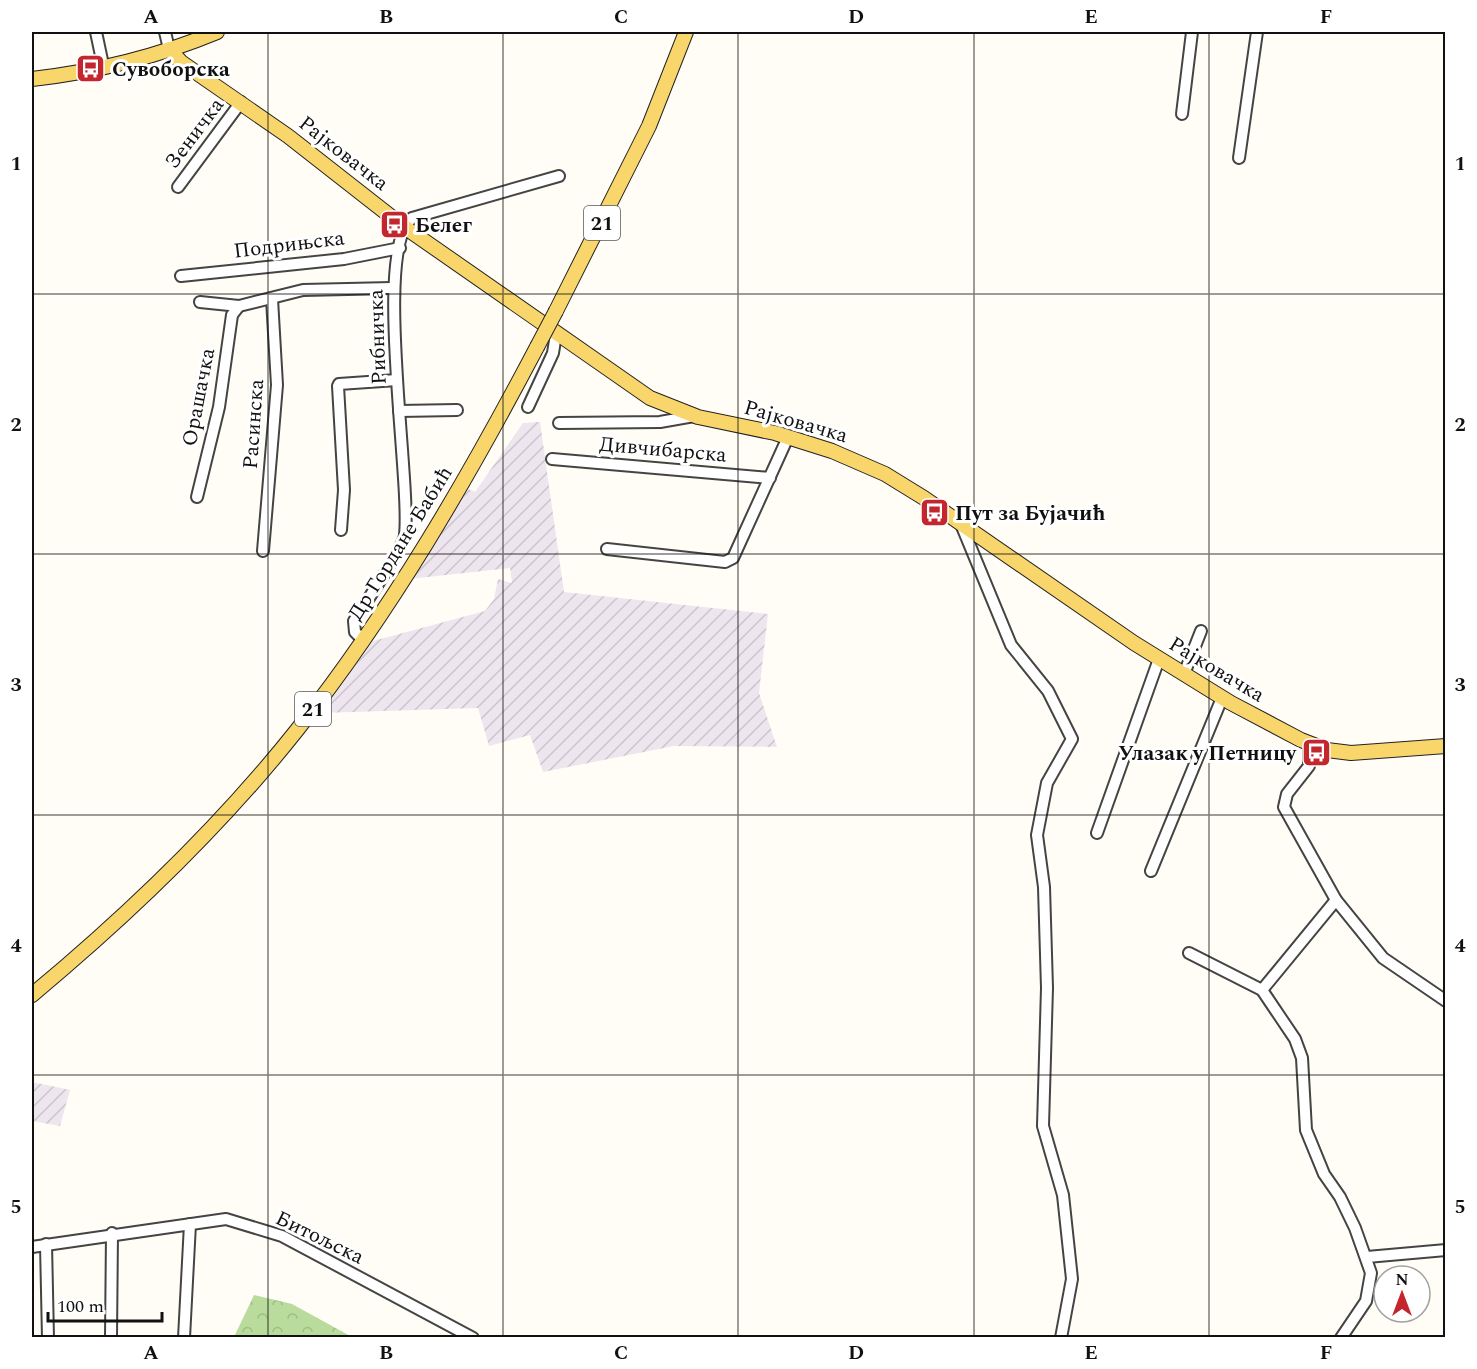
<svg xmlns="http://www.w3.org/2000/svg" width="1477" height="1369" viewBox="0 0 1477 1369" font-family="Spectral,serif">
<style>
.industrial{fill:url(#industrial-furrows)}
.forest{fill:url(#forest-crowns)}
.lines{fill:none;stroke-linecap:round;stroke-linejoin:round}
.minor-casing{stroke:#444;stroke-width:14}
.major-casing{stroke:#222;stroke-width:16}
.minor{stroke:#fff;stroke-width:10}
.major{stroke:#f9d66b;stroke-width:14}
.major-bridge-casing{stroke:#222;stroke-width:16;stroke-linecap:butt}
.major-bridge{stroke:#f9d66b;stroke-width:14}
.grid{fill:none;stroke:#111;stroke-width:1.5;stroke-opacity:0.55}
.labels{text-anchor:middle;stroke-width:6;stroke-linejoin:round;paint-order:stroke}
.shield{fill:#fff;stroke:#585858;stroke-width:1.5}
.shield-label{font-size:20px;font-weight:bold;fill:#111}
.poi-label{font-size:21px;font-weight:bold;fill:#111;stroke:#fff;text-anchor:start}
.street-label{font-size:21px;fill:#111;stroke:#fff}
.neatline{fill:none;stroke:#111;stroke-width:2}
.grid-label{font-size:20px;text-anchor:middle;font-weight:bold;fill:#111}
</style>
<defs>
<pattern id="industrial-furrows" width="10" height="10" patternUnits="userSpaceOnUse" patternTransform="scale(1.5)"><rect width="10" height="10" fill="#eee6ef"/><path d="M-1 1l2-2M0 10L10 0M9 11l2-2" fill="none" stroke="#cbc4cc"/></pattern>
<pattern id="forest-crowns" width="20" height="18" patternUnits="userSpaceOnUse" patternTransform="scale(1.5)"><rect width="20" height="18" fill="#b9dc9c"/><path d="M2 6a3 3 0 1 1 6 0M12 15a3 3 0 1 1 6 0" fill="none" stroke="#9ebc85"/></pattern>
</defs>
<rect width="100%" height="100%" fill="#fffdf5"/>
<g class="industrial">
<polygon points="540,422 564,592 768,614 759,693 777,747 674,746 543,772 530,735 489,746 478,708 321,713 373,641 485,611 494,599 498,579 512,583 510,568 409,579 468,489 475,492 523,423"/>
<polygon points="32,1082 70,1090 60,1126 32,1121"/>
</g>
<polygon class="forest" points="254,1295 292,1304 352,1337 234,1337"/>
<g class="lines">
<defs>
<g id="minor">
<polyline points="96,32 103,65"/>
<polyline points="165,32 169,49"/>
<polyline points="1182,114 1192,32"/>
<polyline points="1239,158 1257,32"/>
<polyline points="178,187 241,102"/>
<polyline points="181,276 344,259 400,248"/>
<polyline points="200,302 239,306 303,290 392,288"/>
<polyline points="528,407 553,353 556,334"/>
<polyline points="399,411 457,410"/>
<polyline points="559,423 660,422 694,416"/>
<polyline points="552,459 770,478"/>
<polyline points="197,497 219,407 232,315 239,306"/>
<polyline points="961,524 1011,645 1048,691 1072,739 1047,783 1037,835 1044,887 1047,988 1043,1126 1063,1195 1072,1279 1061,1338"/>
<polyline points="341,530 344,490 338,386 339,384 397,380"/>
<polyline points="607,549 725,562 733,558 788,437"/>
<polyline points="263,551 277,385 272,299"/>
<path d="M363,640L355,632L354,621C363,607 404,546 405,535C411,477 373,249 412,218L559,176"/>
<polyline points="1184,674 1201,631"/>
<polyline points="1309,743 1309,766 1287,794 1284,807 1336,900 1383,958 1446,1001"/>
<polyline points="1097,833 1159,659"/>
<polyline points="1151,871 1222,698"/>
<polyline points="1189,953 1262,990 1295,1039 1302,1058 1306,1130 1324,1174 1340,1197 1355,1228 1371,1273 1366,1301 1341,1338"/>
<polyline points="1262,990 1336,900"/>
<polyline points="46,1244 48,1338"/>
<polyline points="32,1247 226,1219 282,1236 473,1338"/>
<polyline points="1367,1257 1446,1250"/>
<polyline points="111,1338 112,1233"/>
<polyline points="184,1338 190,1224"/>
</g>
<g id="major">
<polyline points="169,49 181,62 288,136 403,226 650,398 698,417 775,433 832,451 885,474 924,498 1134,643 1231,703 1301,740 1327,750 1351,753 1446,746"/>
<path d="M32,79C94,72 159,56 217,32"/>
<polyline points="556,311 649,126 686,32"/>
<path d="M32,995C127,916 220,827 297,730C391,611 467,480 537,347"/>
</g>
</defs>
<use href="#minor" class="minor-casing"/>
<use href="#major" class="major-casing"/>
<use href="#minor" class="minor"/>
<use href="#major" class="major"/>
<defs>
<polyline id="major-bridge" points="537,347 556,311"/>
</defs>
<use href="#major-bridge" class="major-bridge-casing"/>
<use href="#major-bridge" class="major-bridge"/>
</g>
<path class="grid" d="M268,32V1338M503,32V1338M738,32V1338M974,32V1338M1209,32V1338M32,294H1446M32,554H1446M32,815H1446M32,1075H1446"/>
<defs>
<symbol id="bus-square" viewBox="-11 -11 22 22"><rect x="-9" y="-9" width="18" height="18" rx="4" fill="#c4262e" stroke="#fff"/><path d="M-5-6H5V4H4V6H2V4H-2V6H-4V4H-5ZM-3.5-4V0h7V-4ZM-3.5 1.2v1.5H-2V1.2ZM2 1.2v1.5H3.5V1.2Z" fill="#fff"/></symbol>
</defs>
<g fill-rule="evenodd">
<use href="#bus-square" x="74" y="52" width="33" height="33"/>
<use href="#bus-square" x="378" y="208" width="33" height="33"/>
<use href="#bus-square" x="918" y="496" width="33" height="33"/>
<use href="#bus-square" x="1300" y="736" width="33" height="33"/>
</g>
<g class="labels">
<g class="shield">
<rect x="584" y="206" width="36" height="34" rx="4.5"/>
<rect x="295" y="692" width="36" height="34" rx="4.5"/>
</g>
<g class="shield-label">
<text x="602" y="230">21</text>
<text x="313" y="716">21</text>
</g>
<g class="poi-label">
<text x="112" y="76">Сувоборска</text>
<text x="415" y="232">Белег</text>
<text x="955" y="520">Пут за Бујачић</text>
<text x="1296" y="760" text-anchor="end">Улазак у Петницу</text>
</g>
<g class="street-label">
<text transform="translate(194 133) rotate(-53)" y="7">Зеничка</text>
<text transform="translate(344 153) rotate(38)" y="7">Рајковачка</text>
<text transform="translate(289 244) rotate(-7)" y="7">Подрињска</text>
<text transform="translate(377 337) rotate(-92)" y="7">Рибничка</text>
<text transform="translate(198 397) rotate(-79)" y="7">Орашачка</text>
<text transform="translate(796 421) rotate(16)" y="7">Рајковачка</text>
<text transform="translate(253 424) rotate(-86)" y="7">Расинска</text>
<text transform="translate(663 449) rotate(5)" y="7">Дивчибарска</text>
<text transform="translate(400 543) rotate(-58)" y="7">Др Гордане Бабић</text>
<text transform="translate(1217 669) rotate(31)" y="7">Рајковачка</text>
<text transform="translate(320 1237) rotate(26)" y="7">Битољска</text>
</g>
</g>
<rect width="1477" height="1369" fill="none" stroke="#ffffff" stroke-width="66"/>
<g transform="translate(1402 1294)"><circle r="28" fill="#ffffff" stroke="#a0a0a0" stroke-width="1.5"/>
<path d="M0-4.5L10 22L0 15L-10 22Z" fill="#c4262e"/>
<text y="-9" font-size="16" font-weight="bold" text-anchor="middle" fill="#111111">N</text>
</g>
<path d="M48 1312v9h114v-9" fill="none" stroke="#111111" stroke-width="3"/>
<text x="57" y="1312" font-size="18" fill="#111111" stroke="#ffffff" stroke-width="4.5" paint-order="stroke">100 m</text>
<rect x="33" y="33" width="1411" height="1303" class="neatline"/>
<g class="grid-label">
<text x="151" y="23">A</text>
<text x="386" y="23">B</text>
<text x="621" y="23">C</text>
<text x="856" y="23">D</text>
<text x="1091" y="23">E</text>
<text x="1326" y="23">F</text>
<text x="16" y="170">1</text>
<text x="1460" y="170">1</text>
<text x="16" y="431">2</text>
<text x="1460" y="431">2</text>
<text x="16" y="691">3</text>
<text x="1460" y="691">3</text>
<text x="16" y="952">4</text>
<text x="1460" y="952">4</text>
<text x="16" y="1213">5</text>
<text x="1460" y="1213">5</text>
<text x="151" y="1359">A</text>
<text x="386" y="1359">B</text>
<text x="621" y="1359">C</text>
<text x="856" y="1359">D</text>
<text x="1091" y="1359">E</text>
<text x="1326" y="1359">F</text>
</g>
</svg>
